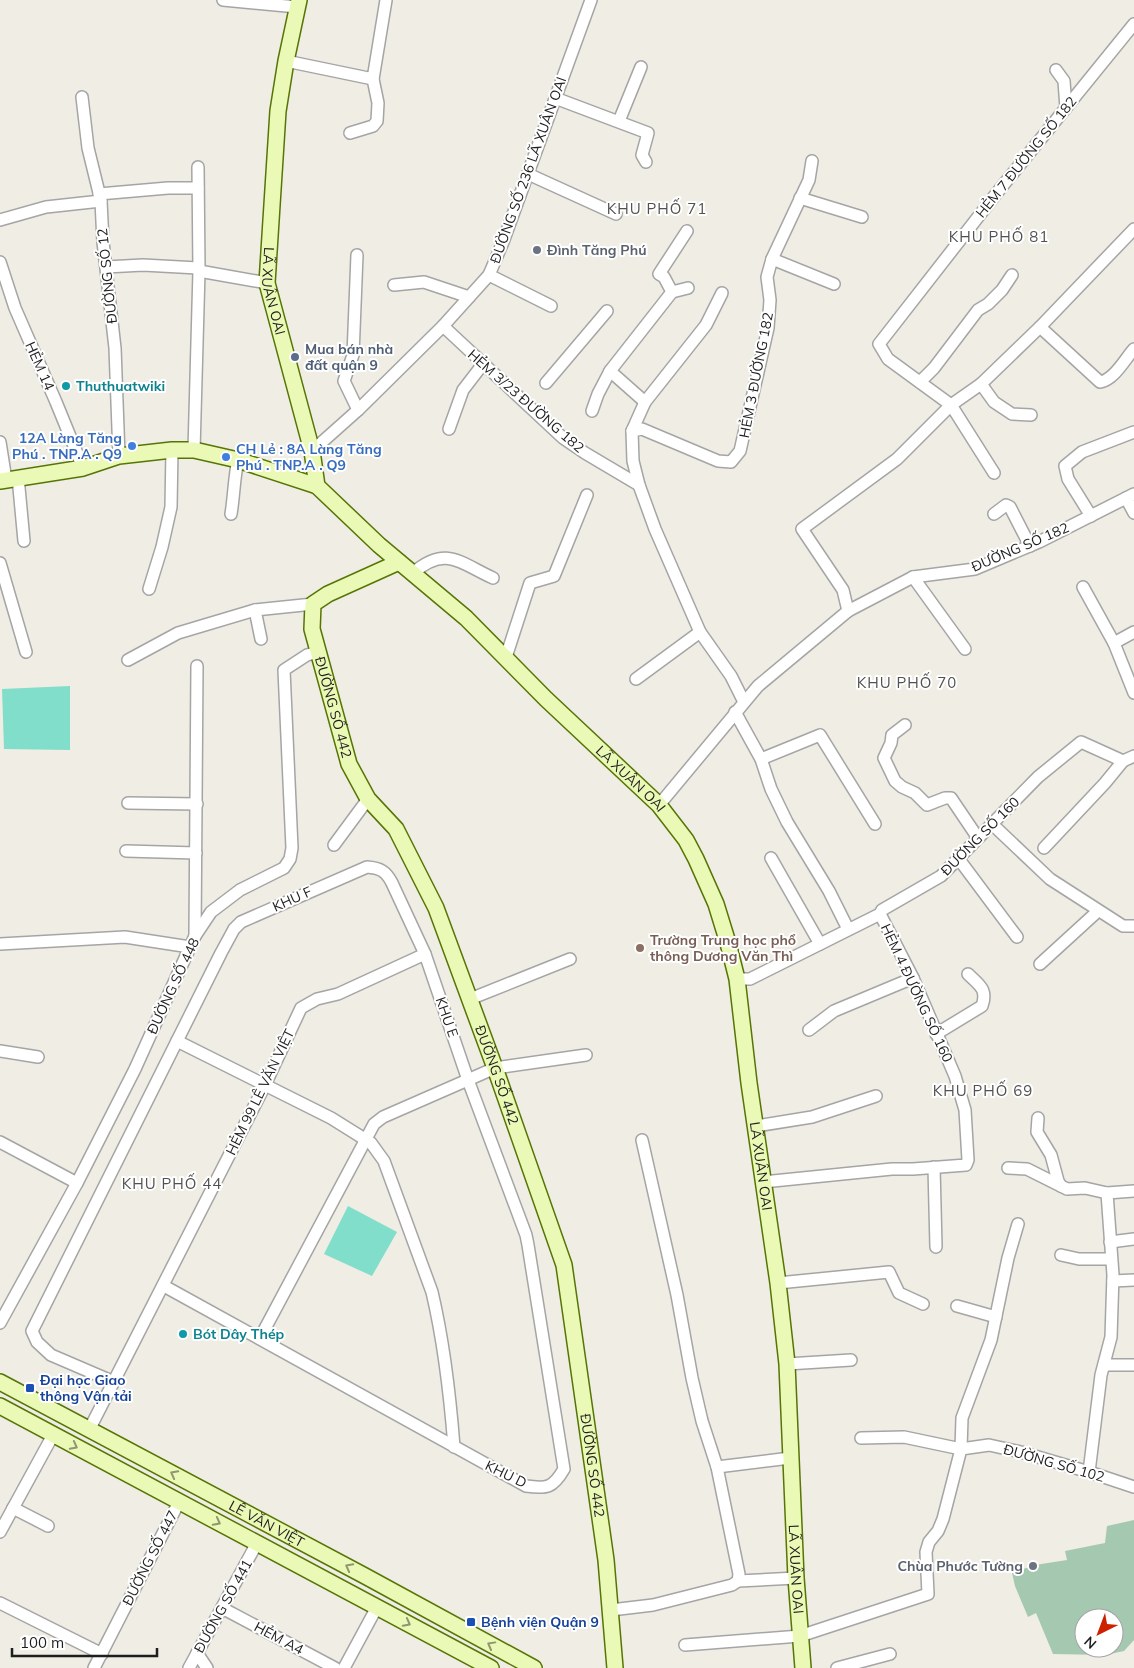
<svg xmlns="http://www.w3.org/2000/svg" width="1134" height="1668" viewBox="0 0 1134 1668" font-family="Mulish,sans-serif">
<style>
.cemetery{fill:#a5c8b0;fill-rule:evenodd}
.pitch{fill:#81deca}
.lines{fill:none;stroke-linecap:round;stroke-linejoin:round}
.street-casing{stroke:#a5a5a5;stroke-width:14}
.secondary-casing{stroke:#567505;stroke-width:18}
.street{stroke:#fff;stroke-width:11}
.secondary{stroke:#ebf9b7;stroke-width:15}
.oneway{stroke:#8f9672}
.worship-dot{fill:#6b7280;stroke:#fff;stroke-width:2}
.service-dot{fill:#5c6f8a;stroke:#fff;stroke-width:2}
.culture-dot{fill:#0f9aa8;stroke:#fff;stroke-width:2}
.shop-dot{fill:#3f7fe0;stroke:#fff;stroke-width:2}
.education-dot{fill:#8d6e63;stroke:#fff;stroke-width:2}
.transit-dot{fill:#1a4fb4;stroke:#fff;stroke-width:2}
.labels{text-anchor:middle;stroke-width:4;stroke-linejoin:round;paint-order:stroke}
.street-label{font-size:14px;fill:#1e1e1e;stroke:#fff}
.worship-label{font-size:14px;font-weight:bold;fill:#5b616d;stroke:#fff;text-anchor:start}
.service-label{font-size:14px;font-weight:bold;fill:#4e5e75;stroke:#fff;text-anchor:start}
.culture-label{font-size:14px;font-weight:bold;fill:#0d838f;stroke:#fff;text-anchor:start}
.shop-label{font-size:14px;font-weight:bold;fill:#366cbe;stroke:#fff;text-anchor:end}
.education-label{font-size:14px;font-weight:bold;fill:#785e54;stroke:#fff;text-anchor:start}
.transit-label{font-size:14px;font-weight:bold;fill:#164399;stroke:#fff;text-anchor:start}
.neighbourhood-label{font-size:15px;letter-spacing:1px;fill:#515151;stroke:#fff}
</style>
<rect width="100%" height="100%" fill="#efede4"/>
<path class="cemetery" d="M1134,1520V1640L1124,1651L1105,1655L1053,1654L1036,1613L1028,1617L1015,1586L1012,1573L1035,1565L1067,1560L1065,1551L1105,1543L1107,1526ZM1084,1618H1114V1648H1084Z"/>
<g class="pitch">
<polygon points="70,686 70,750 4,749 2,689"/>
<polygon points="348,1206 397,1232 372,1276 324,1254"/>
</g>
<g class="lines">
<defs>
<g id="street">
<polyline points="223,0 297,7"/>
<polyline points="286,61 373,79 386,0"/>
<polyline points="1056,70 1064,81 1066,108"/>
<polyline points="82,97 88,148 101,201 103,242 115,348 119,456"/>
<polyline points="555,98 648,133 642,155 646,162"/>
<polyline points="619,121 641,67"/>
<polyline points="350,133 373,126 377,121 378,103 373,79"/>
<polyline points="528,174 616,214"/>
<polyline points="99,194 168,188 198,188"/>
<polyline points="800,198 862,217"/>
<polyline points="0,220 46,207 101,201"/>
<polyline points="357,255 353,355 344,381 358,410"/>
<polyline points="772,259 834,284"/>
<polyline points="0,262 15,308 56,402 83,468"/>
<polyline points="106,267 143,265 198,268"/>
<polyline points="199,271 267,283"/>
<polyline points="489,275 551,306"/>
<polyline points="394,285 424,282 469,297"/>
<polyline points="672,292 664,277 659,274 687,231"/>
<polyline points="443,326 563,438 585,453 639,485"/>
<path d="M1040,327L1100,382C1114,380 1125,359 1134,349"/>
<polyline points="920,382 934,368 978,310 988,304 1002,290 1012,275"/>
<polyline points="546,383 607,311"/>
<polyline points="981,384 994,402 1012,414 1031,415"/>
<polyline points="645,402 610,371 672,292 688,288"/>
<polyline points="592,411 598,394 610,371"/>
<polyline points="449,429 463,390 483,364"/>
<polyline points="632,431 645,402 706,325 722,293"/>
<polyline points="0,442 6,480"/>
<polyline points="194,450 199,271 198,167"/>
<polyline points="312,451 358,410 443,326 489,275 503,242 591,0"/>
<polyline points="994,473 951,405 981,384 1040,327 1134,229"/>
<polyline points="18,477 24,541"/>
<polyline points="1126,498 1134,513"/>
<path d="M231,514C234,496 234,478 238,460"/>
<polyline points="994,514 1006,505 1010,507 1030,546"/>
<polyline points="1091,516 1068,479 1065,466 1082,452 1134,432"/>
<polyline points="0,563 26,652"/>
<path d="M413,573C446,545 460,563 493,578"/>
<polyline points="913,577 965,649"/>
<polyline points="1083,587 1114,643 1134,693"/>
<polyline points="149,589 162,547 171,507 172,450"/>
<polyline points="848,611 843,590 802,529 897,459 951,405 888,359 879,344 996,194 1134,24"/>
<polyline points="261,639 255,610 313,604"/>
<polyline points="1114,643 1134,632"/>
<polyline points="506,657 530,583 554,576 587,495"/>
<polyline points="128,660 178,633 255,610"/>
<polyline points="636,679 700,632"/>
<polyline points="744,702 731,676 700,632 655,529 639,485 633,461 632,431 642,429 718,461 731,462 740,451 768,328 770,300 767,277 772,259 809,180 812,161"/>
<polyline points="735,712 761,759 771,789 787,822 829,891 848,929"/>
<polyline points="905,725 892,735 891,743 884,758 895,781 902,787 915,793 927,805 945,798 951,798 978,838"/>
<polyline points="761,759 820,735 875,824"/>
<polyline points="128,803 197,804"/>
<polyline points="659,805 758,686 848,611 913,577 975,569 1039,542 1134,494"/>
<polyline points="992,824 1050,879 1123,926 1134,926"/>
<polyline points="334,845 368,799"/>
<polyline points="1044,848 1105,783 1123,761"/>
<polyline points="126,851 196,853"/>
<polyline points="771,858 820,944"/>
<polyline points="958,858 1017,937"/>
<polyline points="195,936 197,666"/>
<polyline points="0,944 125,937 190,947"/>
<polyline points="1040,964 1098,911"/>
<polyline points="737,979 750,979 880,914 882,910 941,876 1038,777 1081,742 1123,761 1134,756"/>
<polyline points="470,999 570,959"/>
<polyline points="809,1030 834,1011 913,978"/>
<path d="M936,1034L982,1006C988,989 979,985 968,974"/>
<path d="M177,1041L331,1118L371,1143L384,1161L432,1292C444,1343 450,1395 454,1447"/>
<polyline points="0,1051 38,1057"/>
<polyline points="1038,1118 1037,1132 1051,1155 1058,1181 1061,1186 1067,1189 1085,1188 1107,1193"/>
<polyline points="756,1126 812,1117 876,1096"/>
<polyline points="642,1140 677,1295 692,1378 702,1421 717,1467 739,1574 738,1581"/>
<polyline points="0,1142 77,1183"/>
<polyline points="934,1167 936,1247"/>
<polyline points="1008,1168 1027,1169 1061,1186"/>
<polyline points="763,1182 892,1169 913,1169 966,1165 968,1160 965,1110 955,1076 913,978 880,914"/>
<polyline points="1110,1242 1134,1239"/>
<polyline points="1061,1255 1079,1259 1111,1259"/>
<polyline points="1113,1281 1134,1280"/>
<polyline points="778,1283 889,1272 899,1293 923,1304"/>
<polyline points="957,1306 996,1317"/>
<polyline points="0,1323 77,1183 135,1069 195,936 211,912 240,890 284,868 290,859 292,848 284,670 307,655 318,652"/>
<polyline points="260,1338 374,1124 383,1117 495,1068 586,1055"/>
<polyline points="787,1364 851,1360"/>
<polyline points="1104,1365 1134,1365"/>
<path d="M114,1382L51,1355L37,1342L32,1331L221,953L234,929L241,922L367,867C380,868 386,871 392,883L425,954L468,1080L526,1235L528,1245L564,1469C553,1488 547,1489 526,1486L164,1286"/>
<polyline points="89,1430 265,1085 301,1008 317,999 338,994 425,954"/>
<polyline points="861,1438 904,1437 961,1449 962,1418 991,1340 1008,1258 1018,1224"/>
<polyline points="717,1467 790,1458"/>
<polyline points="1089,1472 1101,1375 1111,1337 1113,1275 1107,1193 1134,1191"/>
<polyline points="13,1508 48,1526"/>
<polyline points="0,1532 53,1435"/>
<polyline points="0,1603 102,1654"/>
<polyline points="222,1608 335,1668"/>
<polyline points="611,1610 653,1605 732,1585 738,1581 796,1578"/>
<polyline points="685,1645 800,1636 928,1594 926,1552 929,1542 938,1531 943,1519 961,1449 989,1445 1021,1452 1089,1472 1134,1487"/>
<polyline points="197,1653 207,1668"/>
<polyline points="94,1668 179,1502"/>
<polyline points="189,1668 257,1543"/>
<polyline points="344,1668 377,1607"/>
<polyline points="837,1668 890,1654"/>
</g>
<g id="secondary">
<path id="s1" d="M299,0L286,61L278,111L267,283L312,451L317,486L379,545L466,618L546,699L659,805L686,840L696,859L716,904L728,943L737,979L749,1083L778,1283L787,1364L796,1578L803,1668"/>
<polyline points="0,481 83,468 119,456 172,450 194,450 238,460 317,486"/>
<path id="s2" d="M399,562L328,594L313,604L312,629L349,764L368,799L396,829L436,908L495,1068L564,1265L606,1560L615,1668"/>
<path id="s3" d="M0,1382L365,1576L534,1668"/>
<polyline points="0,1406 491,1668"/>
</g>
</defs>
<use href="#street" class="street-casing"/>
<use href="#secondary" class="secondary-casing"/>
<use href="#street" class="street"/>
<use href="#secondary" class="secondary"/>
</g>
<defs><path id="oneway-chevron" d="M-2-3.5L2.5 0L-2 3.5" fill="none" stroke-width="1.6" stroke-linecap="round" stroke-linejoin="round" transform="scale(1.25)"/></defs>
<g class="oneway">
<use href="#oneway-chevron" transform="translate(74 1446) rotate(28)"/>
<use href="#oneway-chevron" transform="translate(174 1474) rotate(-152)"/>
<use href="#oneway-chevron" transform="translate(217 1522) rotate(28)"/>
<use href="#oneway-chevron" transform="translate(349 1567) rotate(-152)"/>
<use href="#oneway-chevron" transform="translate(407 1623) rotate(28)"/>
<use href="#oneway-chevron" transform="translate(491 1645) rotate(-151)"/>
</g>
<g class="worship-dot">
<circle cx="537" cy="250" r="5"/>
<circle cx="1033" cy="1566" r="5"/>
</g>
<circle class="service-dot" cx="295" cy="357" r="5"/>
<g class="culture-dot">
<circle cx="66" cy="386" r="5"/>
<circle cx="183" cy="1334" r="5"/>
</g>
<g class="shop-dot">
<circle cx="132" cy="446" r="5"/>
<circle cx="226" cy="457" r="5"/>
</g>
<circle class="education-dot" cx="640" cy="948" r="5"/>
<g class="transit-dot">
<rect x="25" y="1383" width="10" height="10" rx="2.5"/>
<rect x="466" y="1617" width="10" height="10" rx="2.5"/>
</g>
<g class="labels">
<g class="street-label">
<text transform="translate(1026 157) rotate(-51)" y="5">HẺM 7 ĐƯỜNG SỐ 182</text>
<text transform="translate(528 170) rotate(-70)" y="5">ĐƯỜNG SỐ 236 LÃ XUÂN OAI</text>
<text transform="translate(107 276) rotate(-96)" y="5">ĐƯỜNG SỐ 12</text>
<text dy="5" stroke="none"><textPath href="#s1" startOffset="294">LÃ XUÂN OAI</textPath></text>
<text transform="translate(40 366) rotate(66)" y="5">HẺM 14</text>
<text transform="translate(756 375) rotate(-79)" y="5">HẺM 3 ĐƯỜNG 182</text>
<text transform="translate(526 401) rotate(41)" y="5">HẺM 3/23 ĐƯỜNG 182</text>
<text transform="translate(1020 547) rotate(-23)" y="5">ĐƯỜNG SỐ 182</text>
<text dy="5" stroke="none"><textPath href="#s2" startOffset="202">ĐƯỜNG SỐ 442</textPath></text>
<text dy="5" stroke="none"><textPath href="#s1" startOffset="924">LÃ XUÂN OAI</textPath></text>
<text transform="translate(980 836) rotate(-45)" y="5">ĐƯỜNG SỐ 160</text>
<text transform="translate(292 899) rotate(-24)" y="5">KHU F</text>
<text transform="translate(173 986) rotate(-65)" y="5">ĐƯỜNG SỐ 448</text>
<text transform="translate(917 993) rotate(65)" y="5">HẺM 4 ĐƯỜNG SỐ 160</text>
<text transform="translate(447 1017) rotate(71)" y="5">KHU E</text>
<text dy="5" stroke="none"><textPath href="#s2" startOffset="608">ĐƯỜNG SỐ 442</textPath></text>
<text transform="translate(260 1092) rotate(-64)" y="5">HẺM 99 LÊ VĂN VIỆT</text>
<text dy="5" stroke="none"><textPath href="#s1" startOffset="1344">LÃ XUÂN OAI</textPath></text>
<text transform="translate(1054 1463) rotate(16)" y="5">ĐƯỜNG SỐ 102</text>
<text dy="5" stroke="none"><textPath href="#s2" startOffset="1012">ĐƯỜNG SỐ 442</textPath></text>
<text transform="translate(506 1474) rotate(26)" y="5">KHU D</text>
<text dy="5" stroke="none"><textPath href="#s3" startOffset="302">LÊ VĂN VIỆT</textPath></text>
<text transform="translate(150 1558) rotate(-63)" y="5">ĐƯỜNG SỐ 447</text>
<text dy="5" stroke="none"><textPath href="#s1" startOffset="1749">LÃ XUÂN OAI</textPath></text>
<text transform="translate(223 1606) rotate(-61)" y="5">ĐƯỜNG SỐ 441</text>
<text transform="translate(279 1638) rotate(28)" y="5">HẺM A4</text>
</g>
<g class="worship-label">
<text x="547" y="255">Đình Tăng Phú</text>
<text x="1023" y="1571" text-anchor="end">Chùa Phước Tường</text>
</g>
<g class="service-label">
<text x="305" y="354">Mua bán nhà<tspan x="305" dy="16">đất quận 9</tspan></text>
</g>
<g class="culture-label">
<text x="76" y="391">Thuthuatwiki</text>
<text x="193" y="1339">Bót Dây Thép</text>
</g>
<g class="shop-label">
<text x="122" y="443">12A Làng Tăng<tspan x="122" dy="16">Phú . TNP.A . Q9</tspan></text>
<text x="236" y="454" text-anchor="start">CH Lẻ : 8A Làng Tăng<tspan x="236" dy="16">Phú . TNP.A . Q9</tspan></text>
</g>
<g class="education-label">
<text x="650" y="945">Trường Trung học phổ<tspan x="650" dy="16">thông Dương Văn Thì</tspan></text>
</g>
<g class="transit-label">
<text x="40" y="1385">Đại học Giao<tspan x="40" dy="16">thông Vận tải</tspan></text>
<text x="481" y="1627">Bệnh viện Quận 9</text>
</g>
<g class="neighbourhood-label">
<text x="657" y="214">KHU PHỐ 71</text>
<text x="999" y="242">KHU PHỐ 81</text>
<text x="907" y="688">KHU PHỐ 70</text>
<text x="983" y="1096">KHU PHỐ 69</text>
<text x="172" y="1189">KHU PHỐ 44</text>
</g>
</g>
<g transform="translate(1099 1633) rotate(222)"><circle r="24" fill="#ffffff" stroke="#a5a5a5"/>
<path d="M0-4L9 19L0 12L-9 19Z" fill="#cc2200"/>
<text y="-8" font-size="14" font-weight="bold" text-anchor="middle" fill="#1e1e1e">N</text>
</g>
<path d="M12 1648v8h145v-8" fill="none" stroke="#1e1e1e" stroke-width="2.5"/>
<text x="20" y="1648" font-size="15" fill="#1e1e1e" stroke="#ffffff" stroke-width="4" paint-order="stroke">100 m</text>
</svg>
